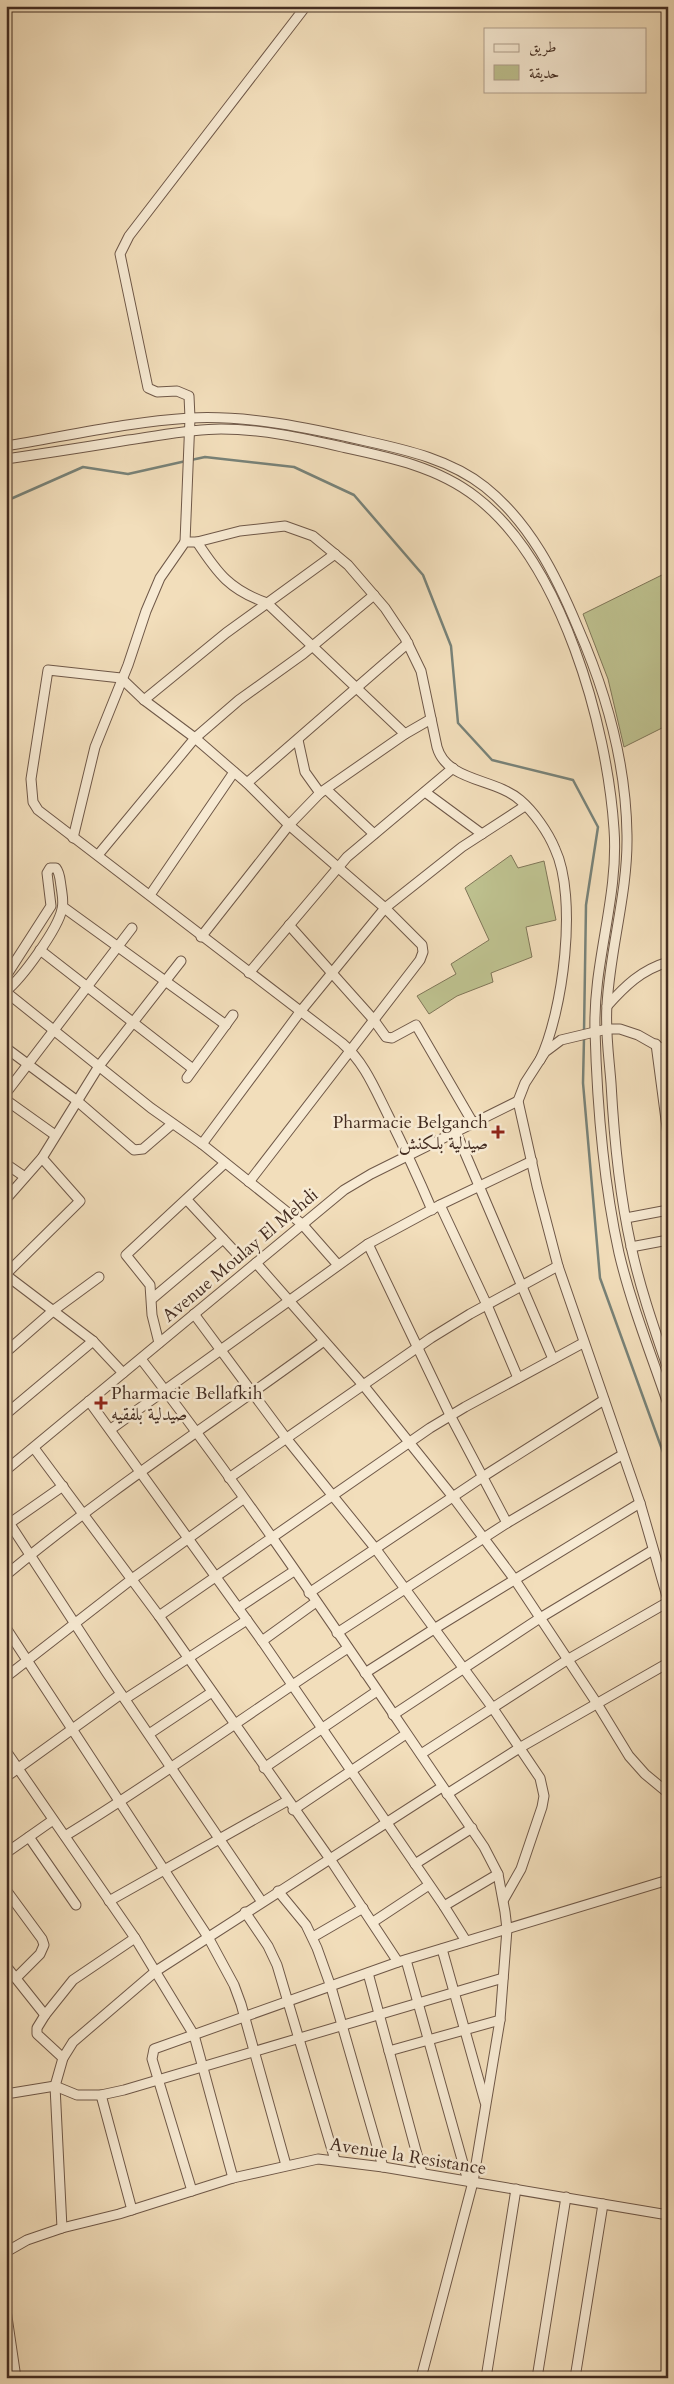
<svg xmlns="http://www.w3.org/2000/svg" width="674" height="2384" viewBox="0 0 674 2384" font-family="Cardo,Amiri,serif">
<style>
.green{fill:#bdc08e;stroke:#807658}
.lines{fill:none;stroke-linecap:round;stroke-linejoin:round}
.stream{stroke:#788278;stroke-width:2.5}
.minor-casing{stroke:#6f5848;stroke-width:11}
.minor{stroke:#f7ead3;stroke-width:9}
.poi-dot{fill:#8f2418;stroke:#f7ead3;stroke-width:2}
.labels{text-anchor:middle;stroke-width:5;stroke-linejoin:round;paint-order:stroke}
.poi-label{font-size:18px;fill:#432c21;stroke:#f7ead3;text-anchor:end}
.street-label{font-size:18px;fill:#432c21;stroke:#f7ead3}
</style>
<rect width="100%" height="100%" fill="#f2debb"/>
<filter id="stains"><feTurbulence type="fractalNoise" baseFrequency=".004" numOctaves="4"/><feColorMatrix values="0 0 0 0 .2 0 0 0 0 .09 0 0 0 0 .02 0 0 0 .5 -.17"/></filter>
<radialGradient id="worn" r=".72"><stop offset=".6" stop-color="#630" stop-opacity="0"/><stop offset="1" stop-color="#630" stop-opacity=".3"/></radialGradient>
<g class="green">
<polygon points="668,572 668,725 624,747 608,679 583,614"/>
<polygon points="511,855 518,868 544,861 556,920 526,927 532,957 491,973 493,982 457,996 429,1014 417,996 456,974 451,964 489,940 465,888"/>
</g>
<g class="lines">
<g class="stream">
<polyline points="191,460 205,457 294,467 354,495 423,575 451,646 458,723 492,760 573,780 598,827 586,905 584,1032"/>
<polyline points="6,501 83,467 128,474 186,461"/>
<polyline points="584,1038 583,1083 600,1278 668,1466"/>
</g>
<defs>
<g id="minor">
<path d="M6,446C67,436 128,422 190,418C249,415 309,428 366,441C407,450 451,460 485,487C530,523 556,575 578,628C606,692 626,765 627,835C628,893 610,948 607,1005C605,1031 609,1057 611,1083C614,1138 619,1192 631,1246C640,1288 654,1328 668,1369"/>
<path d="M6,459C47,453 87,447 128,440C159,436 189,429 221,429C261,429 303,438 342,447C389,457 438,467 476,497C562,563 607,725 614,829C619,897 593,962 595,1030C597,1104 603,1180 619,1253C631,1304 651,1354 668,1404"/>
<polyline points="185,542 190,418 189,396 177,391 157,392 148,388 120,254 129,236 306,6"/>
<path d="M197,542C218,574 230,590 267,603L405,734"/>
<polyline points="144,700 226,633 335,554"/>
<polyline points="298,740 305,772 320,793"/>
<polyline points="247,783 408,643"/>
<polyline points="327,790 374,834"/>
<polyline points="425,792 482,834"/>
<path d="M73,838L95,747L128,665L146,611L160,578L185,542H197L240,531L285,526L313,536L348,565L385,608L405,638L421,671L437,747C447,782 495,778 520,800C534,812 548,832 555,849C578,898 563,1012 540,1060"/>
<polyline points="98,855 195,738 239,700 303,654 374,595"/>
<polyline points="150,895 234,772"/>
<polyline points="63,907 226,1025"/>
<polyline points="289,925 373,1019 386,1037 392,1038 416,1025 473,1123"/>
<polyline points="201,937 289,825 320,793 405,734 431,719"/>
<polyline points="40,950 193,1069"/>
<polyline points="249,973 347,857 453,768"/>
<path d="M6,976L51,906L47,873L50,868H56C60,873 60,880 61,886C62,894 64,902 62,909C58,929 22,978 6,991"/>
<polyline points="6,992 151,1108 202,1144 302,1224 338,1265"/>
<path d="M607,1006C625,986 641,970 668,962"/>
<polyline points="656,1044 668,1135"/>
<polyline points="6,1048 76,1100 134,1150 143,1149 172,1124"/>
<polyline points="668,1052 638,1035 620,1029 607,1029 561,1040 545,1052 525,1083 518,1101 537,1186 558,1266 640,1503 668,1600"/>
<polyline points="187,1078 233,1015"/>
<polyline points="6,1093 132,928"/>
<polyline points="6,1100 55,1135"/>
<polyline points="456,1132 553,1359"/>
<polyline points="202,1144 300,1012 385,908 462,847 525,806"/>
<polyline points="6,1164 25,1177"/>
<path d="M249,1182L420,960L423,952L422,945L385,908L289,825L247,783L195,738L144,700L121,678L48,670L31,779L33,802L38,810L342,1043C364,1062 374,1087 387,1113C403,1145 418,1177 432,1210"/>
<polyline points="6,1199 42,1158 99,1066 181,961"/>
<polyline points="187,1200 240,1257"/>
<polyline points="440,1205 487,1305 518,1378"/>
<polyline points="626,1218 668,1210"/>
<polyline points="368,1244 450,1415 507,1523"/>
<polyline points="631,1247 668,1240"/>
<polyline points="256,1263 364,1386 453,1497 515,1580 596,1702 629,1756 645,1774 668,1793"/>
<polyline points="6,1274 80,1201 42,1158"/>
<polyline points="6,1275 93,1341 123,1373"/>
<polyline points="153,1298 223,1239"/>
<polyline points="194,1314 286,1438 375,1548 492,1707 540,1778 544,1796 542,1807 521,1869 504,1899"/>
<polyline points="159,1343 152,1315 150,1285 126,1255 225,1163"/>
<polyline points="6,1352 54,1310 99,1277"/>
<path d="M141,1359C262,1515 372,1684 484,1847L498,1874L505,1912L507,1929L500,2020L473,2182L421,2378"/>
<polyline points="89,1401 262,1641 444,1906 466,1941"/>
<polyline points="6,1414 93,1341"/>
<polyline points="111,1429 368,1244 440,1205 532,1161"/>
<polyline points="34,1448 159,1616 330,1859 398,1962"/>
<polyline points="6,1470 344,1190 371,1174 518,1101"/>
<polyline points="229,1478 431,1338 470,1314 558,1266"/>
<polyline points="6,1518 107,1673 262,1902"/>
<polyline points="10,1523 63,1486"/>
<path d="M6,1575C107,1491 218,1419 324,1341"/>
<polyline points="309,1593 484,1476 604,1400"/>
<polyline points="238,1608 294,1571"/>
<polyline points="159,1616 430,1428 465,1407 583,1343"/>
<polyline points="6,1628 208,1937 234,1985 241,2004 286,2165"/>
<polyline points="337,1633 507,1523 622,1455"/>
<polyline points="262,1641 316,1602"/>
<polyline points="365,1673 434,1629 640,1503"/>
<polyline points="6,1677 132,1579 243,1499"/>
<polyline points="125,1699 247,1620"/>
<polyline points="393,1715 540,1618 653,1550"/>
<polyline points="149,1734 212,1692"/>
<polyline points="6,1751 135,1938 194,2035 233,2178"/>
<polyline points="421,1754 567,1660 668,1602"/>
<polyline points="264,1768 377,1691"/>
<polyline points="6,1777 121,1694"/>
<polyline points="447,1794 521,1747 668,1663"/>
<polyline points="293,1810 406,1734"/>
<path d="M65,1836C162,1777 253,1710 348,1648"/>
<polyline points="29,1837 76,1905"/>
<polyline points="6,1853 53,1820"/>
<polyline points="415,1864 472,1828"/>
<polyline points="6,1890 42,1939 44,1945 40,1954 16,1978"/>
<polyline points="278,1891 306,1925 317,1948 331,1987 383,2167"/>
<polyline points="109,1901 287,1801"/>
<polyline points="444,1906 498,1874"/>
<polyline points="245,1912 268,1946 277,1965 335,2160"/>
<polyline points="373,1922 429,1885"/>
<polyline points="313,1937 363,1908"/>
<polyline points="442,1949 485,2102"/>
<polyline points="406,1960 468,2181"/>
<polyline points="6,1966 45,2015 73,1980 135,1938"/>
<polyline points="368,1973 422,2173"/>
<polyline points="45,2015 37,2028 37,2034 63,2058"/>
<polyline points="389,2051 500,2020"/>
<polyline points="6,2094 55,2086 77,2095 101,2095 124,2090 503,1978"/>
<polyline points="101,2095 132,2210"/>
<polyline points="192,2191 152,2059 154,2049 398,1962 668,1880"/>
<polyline points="62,2228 55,2086 63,2058 73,2042 156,1971 442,1787"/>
<polyline points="6,2252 27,2240 62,2228 119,2214 233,2178 318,2159 383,2167 668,2215"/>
<polyline points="6,2310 16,2378"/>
<polyline points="486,2378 516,2189"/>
<polyline points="537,2378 566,2197"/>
<polyline points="575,2378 603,2204"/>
</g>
</defs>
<use href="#minor" class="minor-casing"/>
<use href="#minor" class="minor"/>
</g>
<g class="poi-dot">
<path d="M495.5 1124.5h5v5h5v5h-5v5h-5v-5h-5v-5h5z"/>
<path d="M98.5 1395.5h5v5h5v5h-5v5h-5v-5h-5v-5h5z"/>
</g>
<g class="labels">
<g class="poi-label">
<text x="488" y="1128">Pharmacie Belganch<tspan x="488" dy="21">صيدلية بلكنش</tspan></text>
<text x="111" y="1399" text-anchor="start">Pharmacie Bellafkih<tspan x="111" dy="21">صيدلية بلفقيه</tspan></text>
</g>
<g class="street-label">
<text transform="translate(240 1255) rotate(-40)" y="6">Avenue Moulay El Mehdi</text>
<text transform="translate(408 2156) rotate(9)" y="6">Avenue la Resistance</text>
</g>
</g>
<rect width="674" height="2384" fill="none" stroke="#f2debb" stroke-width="25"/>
<rect x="8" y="8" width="659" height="2369" fill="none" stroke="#432c21" stroke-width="2.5"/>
<rect x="12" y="12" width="649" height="2359" fill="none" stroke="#432c21"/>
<rect x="484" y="28" width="162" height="65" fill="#f7ead3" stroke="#af9e8c"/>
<rect x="494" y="44" width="25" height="8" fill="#f7ead3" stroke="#af9e8c"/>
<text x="529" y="52" font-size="15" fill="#432c21">طريق</text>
<rect x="494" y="65" width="25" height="15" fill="#bdc08e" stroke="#af9e8c"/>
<text x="529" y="78" font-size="15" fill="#432c21">حديقة</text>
<rect width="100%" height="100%" filter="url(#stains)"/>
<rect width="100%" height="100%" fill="url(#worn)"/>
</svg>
